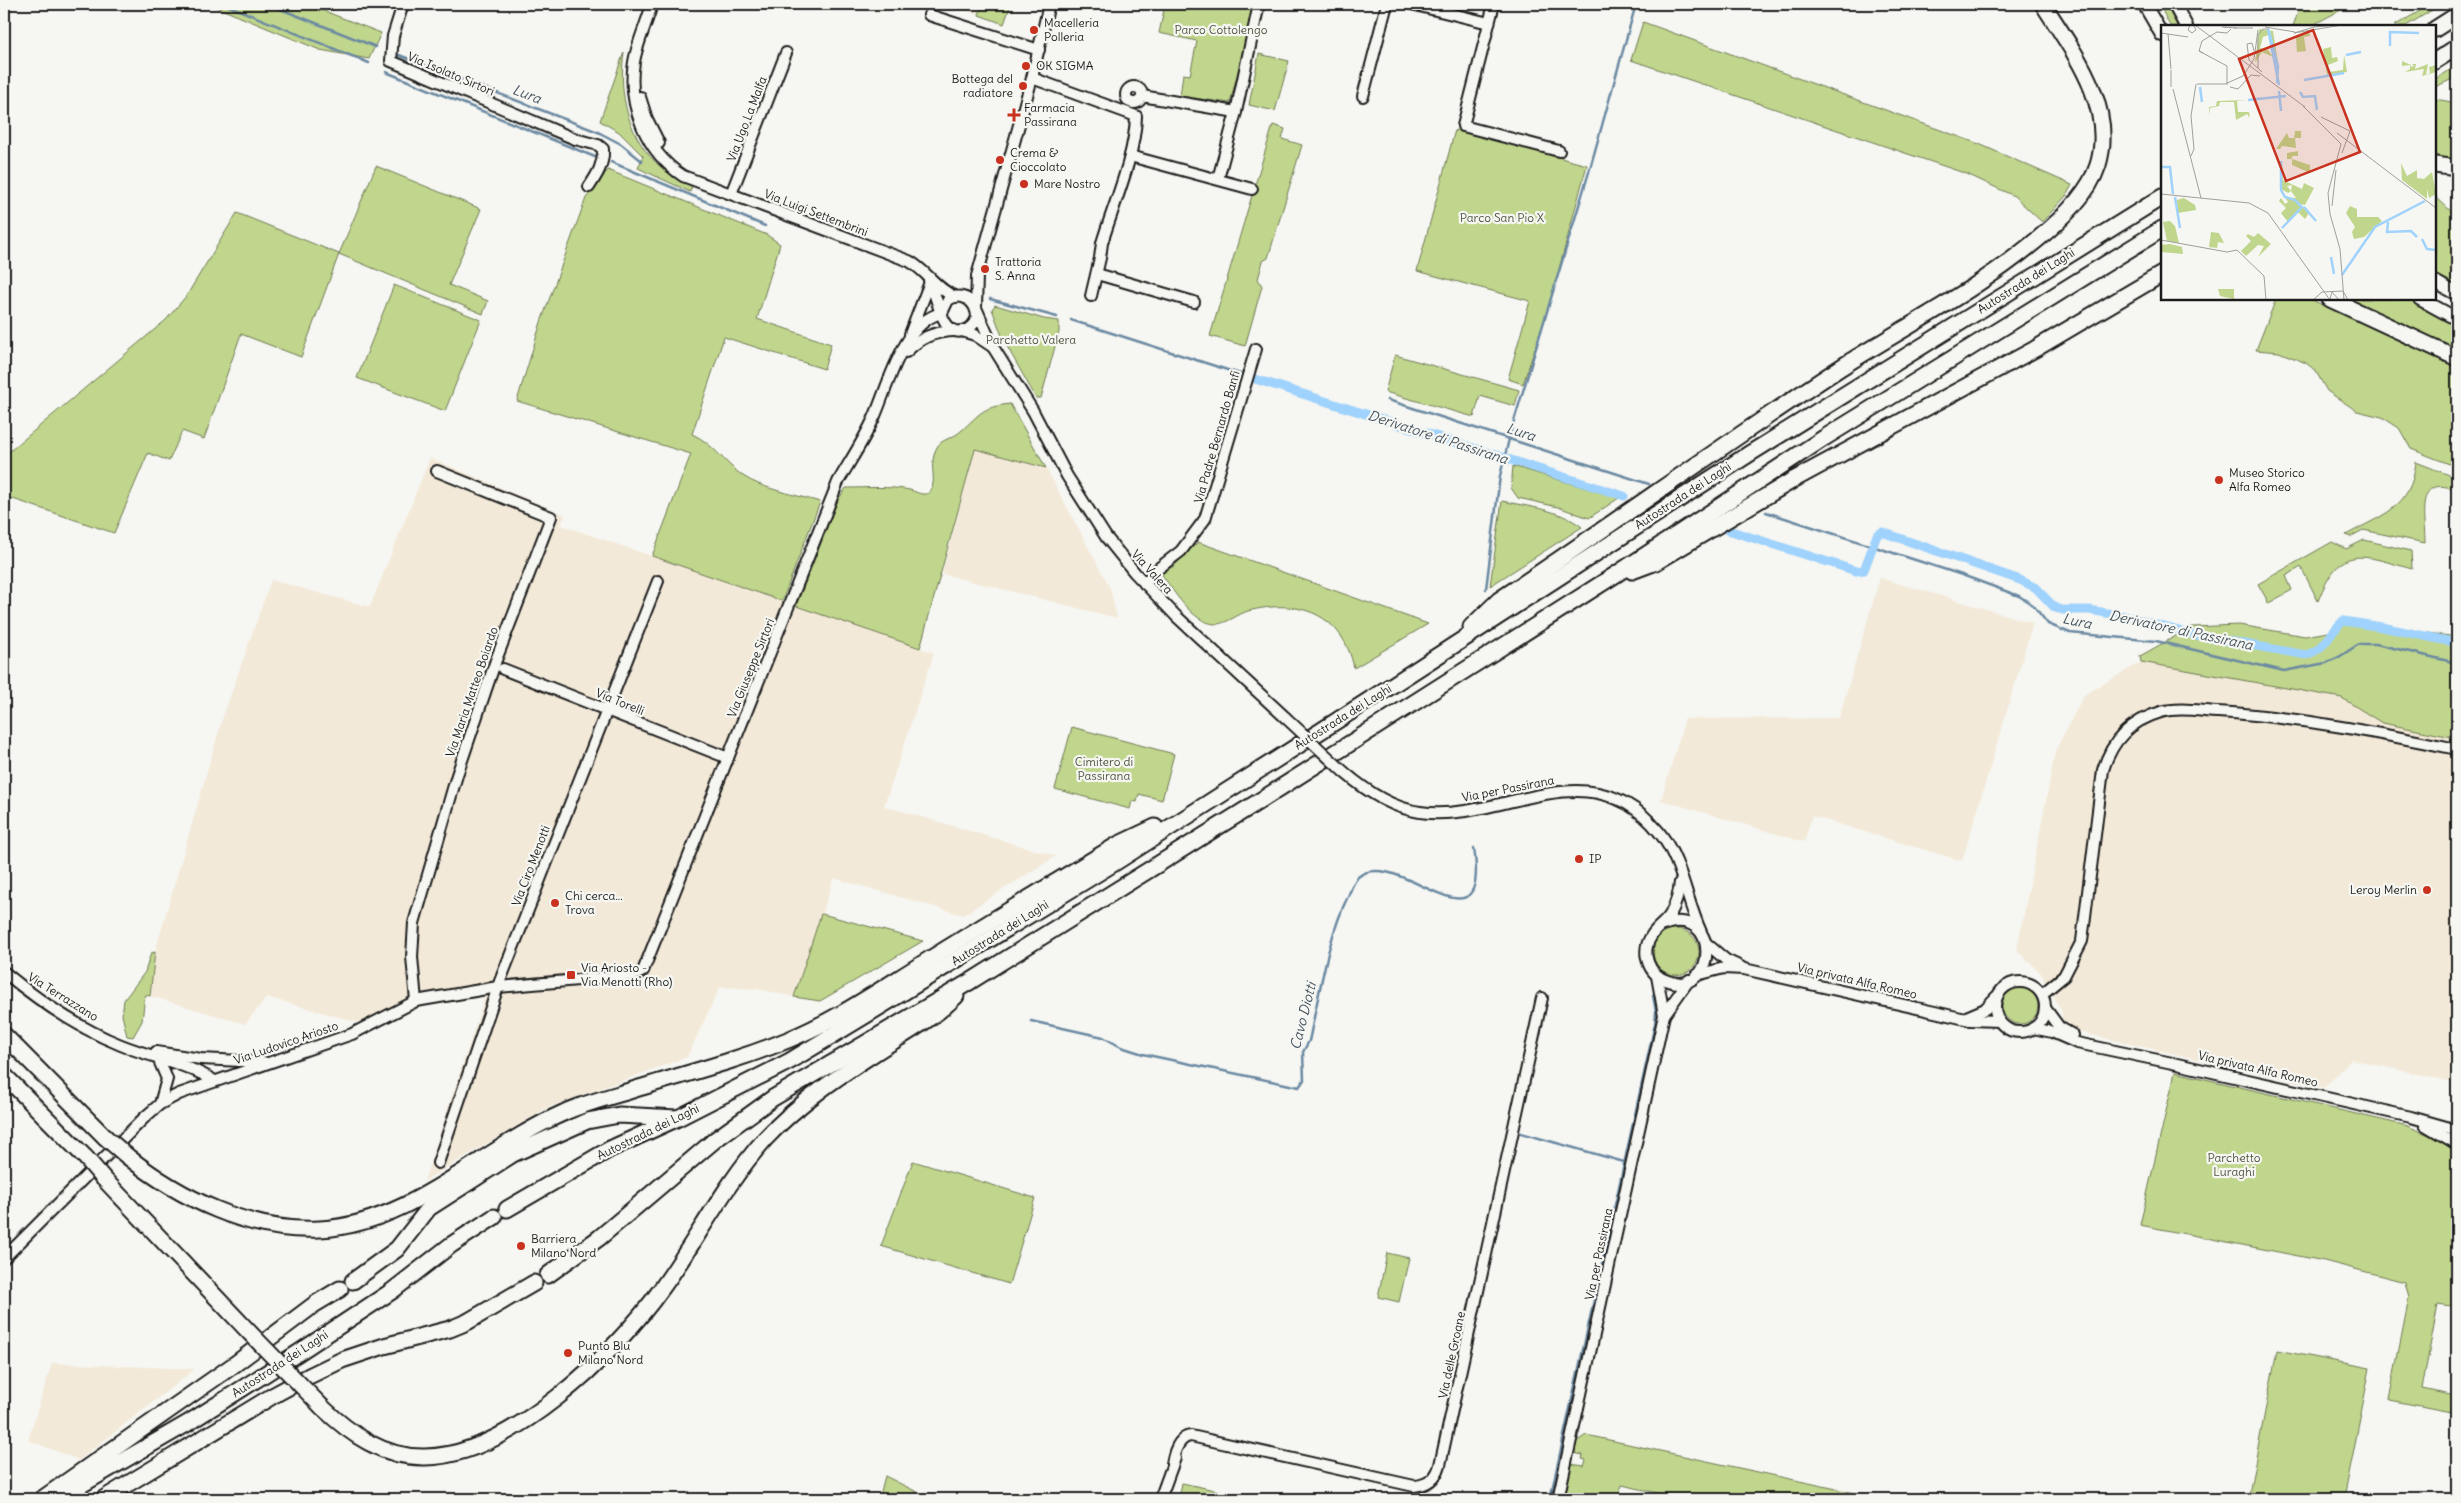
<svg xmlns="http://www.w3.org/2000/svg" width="2461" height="1503" viewBox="0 0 2461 1503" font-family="Delius,sans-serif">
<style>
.built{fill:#f3e9d8}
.green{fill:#c0d68c;stroke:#6e7954}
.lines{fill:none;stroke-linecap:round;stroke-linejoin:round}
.stream{stroke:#6b89a2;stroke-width:2.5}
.canal{stroke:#9fd2fc;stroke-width:9}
.minor-casing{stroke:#1c1c1c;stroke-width:14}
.major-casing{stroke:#1c1c1c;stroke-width:16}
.highway-casing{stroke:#1c1c1c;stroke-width:19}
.minor{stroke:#f6f6f2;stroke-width:10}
.major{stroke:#f6f6f2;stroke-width:12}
.highway{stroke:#f6f6f2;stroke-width:15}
.minor-bridge-casing{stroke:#1c1c1c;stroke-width:14;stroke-linecap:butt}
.highway-bridge-casing{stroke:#1c1c1c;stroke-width:19;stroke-linecap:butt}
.minor-bridge{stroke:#f6f6f2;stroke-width:10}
.highway-bridge{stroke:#f6f6f2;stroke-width:15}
.poi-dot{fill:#c8321e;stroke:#f6f6f2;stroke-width:2}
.labels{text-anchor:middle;stroke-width:4.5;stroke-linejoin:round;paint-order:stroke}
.poi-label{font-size:12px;fill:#1c1c1c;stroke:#f6f6f2;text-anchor:start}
.park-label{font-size:12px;fill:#4d543e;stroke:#f6f6f2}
.street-label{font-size:12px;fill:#1c1c1c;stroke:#f6f6f2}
.water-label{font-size:14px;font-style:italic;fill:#43535f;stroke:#f6f6f2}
.inset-river{fill:none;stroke:#9fd2fc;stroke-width:2.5}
.inset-road{fill:none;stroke:#9f9f9c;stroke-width:1}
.view{fill:#c8321e;fill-opacity:0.15;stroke:#c8321e;stroke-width:2.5}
.inset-edge{fill:none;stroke:#1c1c1c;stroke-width:2.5}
</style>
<rect width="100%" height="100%" fill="#f6f6f2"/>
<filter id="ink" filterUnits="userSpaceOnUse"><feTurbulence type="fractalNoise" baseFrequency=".02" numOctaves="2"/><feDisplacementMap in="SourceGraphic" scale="10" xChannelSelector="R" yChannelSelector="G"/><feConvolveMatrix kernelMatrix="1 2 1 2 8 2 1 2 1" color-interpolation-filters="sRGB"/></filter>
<g filter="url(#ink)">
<g class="built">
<polygon points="942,4 981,4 978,14"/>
<polygon points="975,449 1046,468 1110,588 1117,618 942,574"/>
<polygon points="430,458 565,515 561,525 934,653 884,806 1056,856 963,915 834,878 794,997 758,989 720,987 687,1057 547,1108 424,1181 485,997 419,1007 378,1028 267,997 245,1024 150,996 155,952 222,720 271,580 370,607"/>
<polygon points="1880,578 2033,623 1962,861 1812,816 1804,842 1661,800 1685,719 1839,718"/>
<polygon points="2141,662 2342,698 2382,723 2457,738 2457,1083 2351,1059 2324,1088 2061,1028 2062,1012 2040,972 2017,950 2056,749 2084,695"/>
<polygon points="52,1363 195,1369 79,1460 28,1440"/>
</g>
<g class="green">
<polygon points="209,4 306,4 381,33 369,59 320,50"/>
<polygon points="982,4 1011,4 1004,24 979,15"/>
<polygon points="1186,4 1255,4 1230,103 1180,96 1183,74 1190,75 1197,41 1159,33 1165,5 1184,10"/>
<polygon points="2159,4 2166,4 2177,26 2170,26"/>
<polygon points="2301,4 2352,4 2311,26 2293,26"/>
<polygon points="2432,4 2442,4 2406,26 2394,26"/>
<polygon points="1643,22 1979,144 2072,185 2066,196 2042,222 2014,196 1967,174 1631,60"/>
<path d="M624,52C618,94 628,140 662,168C671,176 682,180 692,186L690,192L638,168L643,156L619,132L600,121Z"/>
<polygon points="1259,54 1289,61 1275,111 1249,105"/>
<polygon points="2457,66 2457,77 2435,87 2435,79"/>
<polygon points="2435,99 2457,103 2457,163 2435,160"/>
<polygon points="1273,125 1285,129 1282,139 1302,145 1268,258 1263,261 1258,279 1262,286 1245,346 1210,336"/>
<polygon points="1455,130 1587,165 1549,306 1523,384 1508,379 1530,301 1417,271"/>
<polygon points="376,166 481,209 449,285 488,301 483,314 339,254 301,357 241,334 204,439 182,431 169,461 148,453 114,533 4,496 4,456 166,320 187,295 237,213 339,254"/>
<path d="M608,170L767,235L780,244L757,319L831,344L824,369L724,337L692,434C713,443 724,463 743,476C762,489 797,495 820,502L782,601L652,556L691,454L517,401L541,322L586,198Z"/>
<polygon points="2435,196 2457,217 2457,287 2435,274"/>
<polygon points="394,285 481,320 445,411 357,378"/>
<polygon points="2276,299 2310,299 2457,368 2457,467 2411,449 2399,428 2382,417 2357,411 2327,391 2315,370 2306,363 2279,352 2256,350"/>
<polygon points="2340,299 2408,299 2457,327 2457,354"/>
<polygon points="995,305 1044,319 1059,321 1059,332 1041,398 1036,398 1004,341 992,309"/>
<polygon points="1395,355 1519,390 1515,406 1480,396 1474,417 1385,392"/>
<path d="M1010,404L1046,468L975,449L920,648L796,606L838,500L846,488C867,488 890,486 910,490C917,492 922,496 929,493C937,482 931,472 933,460C937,436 947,443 961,431C981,413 982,407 1010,404Z"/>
<path d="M2416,462L2457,478V490C2414,474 2425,514 2425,543L2363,530L2350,537L2346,535C2383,514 2411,509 2416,462Z"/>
<polygon points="1513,466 1619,498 1589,518 1558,507 1518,498 1511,488"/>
<path d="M1502,501C1529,507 1559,509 1582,527L1490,586Z"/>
<path d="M2364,540L2411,551L2412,569C2361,555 2341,542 2318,601L2301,567L2286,576L2292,590L2267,604L2266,598L2258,584L2332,542L2346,549Z"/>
<path d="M1198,542L1428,624L1354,668C1343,614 1299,598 1248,611C1238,614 1226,624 1216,624C1193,624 1172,589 1161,573L1174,566Z"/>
<polygon points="2350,622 2457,637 2457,738 2382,723 2342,698 2141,662 2140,656 2192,627 2239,625 2305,636 2334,631"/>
<polygon points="1072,727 1174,754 1162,800 1139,794 1137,802 1132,801 1130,809 1055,789"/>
<polygon points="821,914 822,914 923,941 820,1001 794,997"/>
<circle cx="1676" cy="952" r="23"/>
<polygon points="155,952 150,996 145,995 142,1021 133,1037 127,1036 122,1015 124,1000 145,972 151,953"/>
<circle cx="2020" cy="1006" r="18"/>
<polygon points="2175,1072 2408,1126 2438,1139 2457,1153 2457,1307 2438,1304 2422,1389 2455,1396 2451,1412 2389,1400 2409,1298 2405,1282 2324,1261 2140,1225"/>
<polygon points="913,1161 1035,1198 1009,1284 881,1246"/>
<polygon points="1387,1253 1409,1258 1399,1302 1378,1297"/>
<polygon points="2277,1350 2370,1368 2344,1499 2248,1499"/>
<polygon points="1586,1435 1883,1499 1685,1499 1622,1485 1617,1499 1563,1499 1571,1464 1584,1466 1586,1460 1582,1459 1583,1455 1573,1453 1576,1442"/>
<polygon points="885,1476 931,1499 879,1499"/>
<polygon points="1182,1483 1257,1499 1179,1499"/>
</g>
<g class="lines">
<g class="stream">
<polyline points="224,4 369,63"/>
<polyline points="268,4 376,47"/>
<polyline points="399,55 598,132 621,144 642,161"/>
<polyline points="386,72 595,157"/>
<polyline points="611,162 765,226"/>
<polyline points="990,299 1057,317"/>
<polyline points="1071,320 1240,374"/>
<polyline points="1388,400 1649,484"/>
<polyline points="1766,512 1962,575 2019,596 2033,605 2048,624 2070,633 2156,641 2284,671 2326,663 2339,657 2359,644 2376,644 2457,663"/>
<polyline points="1486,589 1500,476 1511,431 1589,172 1636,4"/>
<path d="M1031,1021L1103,1037L1121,1047L1143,1054L1299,1087L1304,1080L1303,1052L1309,1041C1320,992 1327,939 1349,894C1351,889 1354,881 1358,877C1396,844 1491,961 1474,848"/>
<polyline points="1521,1133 1624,1162"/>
<polyline points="1550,1499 1655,1024 1656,1012 1653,995"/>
</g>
<g class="canal">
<polyline points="1252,378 1624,496"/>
<path d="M1728,530L1856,571L1864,570L1877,535L1882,532L2020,580L2036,588L2055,608L2063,610H2089L2124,616L2190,634L2306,655C2328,647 2327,636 2343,621L2382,627L2457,643"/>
</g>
<defs>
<g id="minor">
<path d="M403,4L393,36L391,61L575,139L598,145L603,149C604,164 597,175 589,187"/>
<path d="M652,4C647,23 637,43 634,62C627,105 646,152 683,176L909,261C926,270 938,291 956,297"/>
<polyline points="1411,4 1489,23"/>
<polyline points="1494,4 1463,126 1559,151"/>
<polyline points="929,15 1039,50"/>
<path d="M1032,78L1136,116C1135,157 1114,203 1102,243L1100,258L1091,296"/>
<circle cx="1134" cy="95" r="8"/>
<polyline points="1142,96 1236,112"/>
<polyline points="1363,96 1387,4"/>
<polyline points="640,97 647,119 659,143"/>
<polyline points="1130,156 1252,189"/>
<polyline points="1218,179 1236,112 1259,4"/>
<polyline points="731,194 786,53"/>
<polyline points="1097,274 1194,302"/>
<path d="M929,280C938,296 941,337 963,331C971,329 974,324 977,318C977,301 962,291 948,300L942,313"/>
<polyline points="976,307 977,276 1032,78 1049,4"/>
<polyline points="977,310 993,347 1033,411 1067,476 1106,537 1135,573 1176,616 1286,718"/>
<polyline points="962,331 975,335 993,347"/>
<polyline points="910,334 930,282"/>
<path d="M906,352C920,338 933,332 953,331"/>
<polyline points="1145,584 1155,571 1181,551 1205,519 1256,349"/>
<polyline points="503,669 728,758"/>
<path d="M1344,772C1366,791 1391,808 1420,812C1500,824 1590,746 1659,832C1682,860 1686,900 1701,932"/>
<path d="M1663,925C1721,904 1719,997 1668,981C1648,975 1640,952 1652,935C1657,927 1665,923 1670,915C1676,904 1679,895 1680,882"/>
<polyline points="1706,943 1726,960 1741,967"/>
<path d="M4,972C39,1001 78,1028 121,1045C151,1057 185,1063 213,1080"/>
<polyline points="1697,975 1724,968 1744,969 1970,1020 1999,1021"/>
<circle cx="2020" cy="1007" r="25"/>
<path d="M2042,994L2064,976L2082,941L2103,770C2112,740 2130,721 2161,712C2178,707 2200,711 2218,712C2298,717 2378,733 2457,749"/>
<polyline points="416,1001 412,957 414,923 457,775 496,660 551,517 437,471"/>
<polyline points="2045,1008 2059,1027 2073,1035"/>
<polyline points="1664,1015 1689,980"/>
<polyline points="1964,1018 1985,1009 1996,997"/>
<polyline points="2033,1028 2052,1032 2077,1043 2177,1064 2411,1117 2457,1130"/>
<polyline points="156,1052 201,1059 264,1062"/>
<polyline points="158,1058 167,1079 160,1104"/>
<polyline points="2425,1125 2457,1144"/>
<polyline points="438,1163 500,981 658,581"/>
<path d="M4,1258L145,1117L160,1104L179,1094L352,1034L416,1001L498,987L635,975L643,971L838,482C850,461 864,440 874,418C888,387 903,321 942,313"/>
<path d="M1172,1464C1174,1452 1178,1437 1191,1436L1414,1486C1428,1485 1436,1479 1440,1465L1542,998"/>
<polyline points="1160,1499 1175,1458"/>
<polyline points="1558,1499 1664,1015 1657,976"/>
</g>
<g id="major">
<polyline points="2144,4 2162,35"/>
<polyline points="2174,4 2186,26"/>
<polyline points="2435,282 2457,294"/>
<polyline points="2420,299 2457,319"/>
</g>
<g id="highway">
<polyline points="2435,29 2457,15"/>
<polyline points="2435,61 2457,47"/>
<polyline points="2435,165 2457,168"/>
<polyline points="2330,299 2457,358"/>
<polyline points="1632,571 1656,562 1793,480 2035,349 2162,274"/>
<path d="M1471,627L1499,600C1613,524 1725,443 1840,368C1906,326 1977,290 2038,239C2061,220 2089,194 2098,165C2116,106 2072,50 2043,4"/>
<polyline points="4,1035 105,1137"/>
<polyline points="4,1075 86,1158"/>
<path d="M127,1156C179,1198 251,1233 320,1229C412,1224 482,1149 563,1113C583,1104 605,1098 626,1092C681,1075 737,1061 790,1039C838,1019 881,989 925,962C989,922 1054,883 1119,844L1155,827"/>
<polyline points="104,1179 250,1333"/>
<polyline points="507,1209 610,1149 678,1118 790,1061 871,1012 1116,862 1377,695 1749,454 2162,197"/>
<polyline points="548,1275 599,1238 716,1139 773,1098 971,981 1261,800 1615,575 1824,438 2162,229"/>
<polyline points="353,1281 397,1249 429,1208 513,1154 587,1121 619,1115 677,1118"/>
<path d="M322,1407C350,1434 384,1458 425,1457C510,1456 615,1354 662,1288C697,1240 724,1185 765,1139C799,1102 842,1074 884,1047C910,1031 935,1017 956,996"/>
<polyline points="42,1499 235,1364 315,1304 340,1289"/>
<polyline points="57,1499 188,1423 298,1353 392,1291 451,1245 494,1217"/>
<polyline points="103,1499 274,1395 309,1376 342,1360 384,1346 450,1329 467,1322 534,1283"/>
</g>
</defs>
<use href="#minor" class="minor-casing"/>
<use href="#major" class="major-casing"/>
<use href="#highway" class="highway-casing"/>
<use href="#minor" class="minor"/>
<use href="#major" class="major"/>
<use href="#highway" class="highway"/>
<defs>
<polyline id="minor-bridge" points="1286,718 1344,772"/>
<g id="highway-bridge">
<polyline points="105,1137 127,1156"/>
<polyline points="86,1158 104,1179"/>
<polyline points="250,1333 322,1407"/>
</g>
</defs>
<use href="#minor-bridge" class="minor-bridge-casing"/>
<use href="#highway-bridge" class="highway-bridge-casing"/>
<use href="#minor-bridge" class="minor-bridge"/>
<use href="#highway-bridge" class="highway-bridge"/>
</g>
</g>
<g class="poi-dot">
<circle cx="1034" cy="30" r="5"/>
<circle cx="1026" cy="66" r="5"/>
<circle cx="1023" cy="86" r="5"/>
<path d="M1011.5 107.5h5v5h5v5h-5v5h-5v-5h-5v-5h5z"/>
<circle cx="1000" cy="160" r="5"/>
<circle cx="1024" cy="184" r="5"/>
<circle cx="985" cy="269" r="5"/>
<circle cx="2219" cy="480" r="5"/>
<circle cx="1579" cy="859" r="5"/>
<circle cx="2427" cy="890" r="5"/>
<circle cx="555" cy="903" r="5"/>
<rect x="566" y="970" width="10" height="10" rx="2.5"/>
<circle cx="521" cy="1246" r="5"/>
<circle cx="568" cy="1353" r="5"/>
</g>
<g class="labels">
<g class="poi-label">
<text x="1044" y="27">Macelleria<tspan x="1044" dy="14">Polleria</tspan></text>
<text x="1036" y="70">OK SIGMA</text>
<text x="1013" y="83" text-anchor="end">Bottega del<tspan x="1013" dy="14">radiatore</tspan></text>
<text x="1024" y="112">Farmacia<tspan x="1024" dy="14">Passirana</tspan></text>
<text x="1010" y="157">Crema &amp;<tspan x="1010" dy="14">Cioccolato</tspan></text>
<text x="1034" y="188">Mare Nostro</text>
<text x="995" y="266">Trattoria<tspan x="995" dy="14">S. Anna</tspan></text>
<text x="2229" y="477">Museo Storico<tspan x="2229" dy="14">Alfa Romeo</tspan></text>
<text x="1589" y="863">IP</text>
<text x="2417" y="894" text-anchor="end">Leroy Merlin</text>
<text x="565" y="900">Chi cerca...<tspan x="565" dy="14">Trova</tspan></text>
<text x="581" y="972">Via Ariosto -<tspan x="581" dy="14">Via Menotti (Rho)</tspan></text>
<text x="531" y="1243">Barriera<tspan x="531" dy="14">Milano Nord</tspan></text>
<text x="578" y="1350">Punto Blu<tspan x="578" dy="14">Milano Nord</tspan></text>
</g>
<g class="park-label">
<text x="1221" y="34">Parco Cottolengo</text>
<text x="1502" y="222">Parco San Pio X</text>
<text x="1031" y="344">Parchetto Valera</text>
<text x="1104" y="766">Cimitero di<tspan x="1104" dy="14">Passirana</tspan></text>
<text x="2234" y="1162">Parchetto<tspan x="2234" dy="14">Luraghi</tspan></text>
</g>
<g class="street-label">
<text transform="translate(451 74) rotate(23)" y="4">Via Isolato Sirtori</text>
<text transform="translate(747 119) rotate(-69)" y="4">Via Ugo La Malfa</text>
<text transform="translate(816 213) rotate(21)" y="4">Via Luigi Settembrini</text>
<text transform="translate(2026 281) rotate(-32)" y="4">Autostrada dei Laghi</text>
<text transform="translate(1217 437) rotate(-74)" y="4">Via Padre Bernardo Banfi</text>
<text transform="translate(1683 496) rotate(-33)" y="4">Autostrada dei Laghi</text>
<text transform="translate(1152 572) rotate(48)" y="4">Via Valera</text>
<text transform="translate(751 668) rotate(-68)" y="4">Via Giuseppe Sirtori</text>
<text transform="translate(472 692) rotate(-71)" y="4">Via Maria Matteo Boiardo</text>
<text transform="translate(620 702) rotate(22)" y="4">Via Torelli</text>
<text transform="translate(1343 717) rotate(-32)" y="4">Autostrada dei Laghi</text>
<text transform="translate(1508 789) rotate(-11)" y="4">Via per Passirana</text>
<text transform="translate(531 866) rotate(-69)" y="4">Via Ciro Menotti</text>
<text transform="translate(1000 933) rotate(-32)" y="4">Autostrada dei Laghi</text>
<text transform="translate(1857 981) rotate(13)" y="4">Via privata Alfa Romeo</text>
<text transform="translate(63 997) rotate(32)" y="4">Via Terrazzano</text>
<text transform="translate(286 1043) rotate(-19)" y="4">Via Ludovico Ariosto</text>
<text transform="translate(2258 1069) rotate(13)" y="4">Via privata Alfa Romeo</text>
<text transform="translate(648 1132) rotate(-26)" y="4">Autostrada dei Laghi</text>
<text transform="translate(1599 1254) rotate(-78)" y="4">Via per Passirana</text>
<text transform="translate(1452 1355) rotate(-78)" y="4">Via delle Groane</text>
<text transform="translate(280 1364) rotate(-33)" y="4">Autostrada dei Laghi</text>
</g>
<g class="water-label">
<text transform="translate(527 94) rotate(21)" y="5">Lura</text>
<text transform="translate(1521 432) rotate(18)" y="5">Lura</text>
<text transform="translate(1438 437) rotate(18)" y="5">Derivatore di Passirana</text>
<text transform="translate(2077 621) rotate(12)" y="5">Lura</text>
<text transform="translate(2181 630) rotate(12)" y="5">Derivatore di Passirana</text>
<text transform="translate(1303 1016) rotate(-76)" y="5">Cavo Diotti</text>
</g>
</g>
<g transform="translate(2161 25)">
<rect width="275" height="275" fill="#f6f6f2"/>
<path d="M98,4L112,6L117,37L107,10L102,12L99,23L107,25L112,32L101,27L94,38ZM143,7V10L148,7L149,11L143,12L145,26L136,27L135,13ZM170,22L171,33L176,32L177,36L167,40L168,47L182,45L183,30L186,47L166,50L162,24ZM241,36L250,40V42L253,41L251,39H255L254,44L267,39L265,50L269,48L268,42L275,40V47L261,51L263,44L244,47L249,44V40L241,41ZM86,75L76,76L77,87H88L89,93L86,89L75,95L73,77H59L58,81L49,83V91L48,82L55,81L56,76ZM134,106H140V113H134L135,123L121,121L119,124H115L126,108L128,113H133ZM137,126V131H131V134L149,140V148L131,140V134H126V128ZM119,136L122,155L141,164L143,158L153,163L144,180L139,179V184L142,182L148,188L144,194L137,187L127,197L120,188L125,183L118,176L120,173L124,179L127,177L120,166V164L124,172L135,173L130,166L131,160L126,161L130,166L127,168L120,164ZM240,138L246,151L256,145V153L263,154L271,147L275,169L268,173L266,164V174L241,155ZM23,173L34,180L35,185L17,188L16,175ZM189,181L196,184V192H217L221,196L203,212L193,214L191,207L194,202L185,188ZM9,196L14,201L18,218L6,216L2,197ZM50,207L58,208L63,218L57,217L56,223L48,222ZM97,208L110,219L97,232L103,221L97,220L85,231L80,226L90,216L85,211L87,209L93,212ZM9,219L21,222L22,229L0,227V220ZM57,264H73V274L59,271Z" fill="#c0d68c"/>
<path class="inset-river" d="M107,4L118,60M108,6L117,41L116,58M229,21V7L258,8M185,30L200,27M143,55L183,48M39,62L41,77M118,66L120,86M139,67L142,72L154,71L156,85M87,75L125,71M120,136V165L124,172L134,175L141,182L121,203M0,142H9L12,169M14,172L19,203M143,182L155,196M227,197L226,207L250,206L256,212M261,214L266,224L275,225M170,232L173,249M181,250L214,202L264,176"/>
<path class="inset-road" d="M29,0L27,5L31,8L35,5L33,1M34,0L144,82M177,0L153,2L133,8L181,0M61,2L76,3M104,2L134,7M73,3H92M0,8L27,12M7,9L10,44M38,26L41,16L56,7L66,8L70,4M93,26L91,18L86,19L88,35L101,47M42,28L38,26L66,41V60M97,43V10L102,4H108M10,45V62M36,59H64L82,51L93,34L97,5M69,62L77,64L90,50L99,51M12,64L40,173M142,81L180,119L167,168L169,189L179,224L183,275M160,92L189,106L181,128M176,108L275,183M30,131L33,124L30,91L35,59M0,169L88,178L107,188M171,181L175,145M107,188L169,275M0,215L66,227L76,225L103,251L105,275M169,274L171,267L178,275M152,275L161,267L182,266L187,275"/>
<path class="view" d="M152,5L199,127L125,156L78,34Z"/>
<rect width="275" height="275" class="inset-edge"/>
</g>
<rect width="2461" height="1503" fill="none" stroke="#f6f6f2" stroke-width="20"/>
<rect x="10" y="10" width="2441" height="1483" fill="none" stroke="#1c1c1c" stroke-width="2" filter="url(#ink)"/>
</svg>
